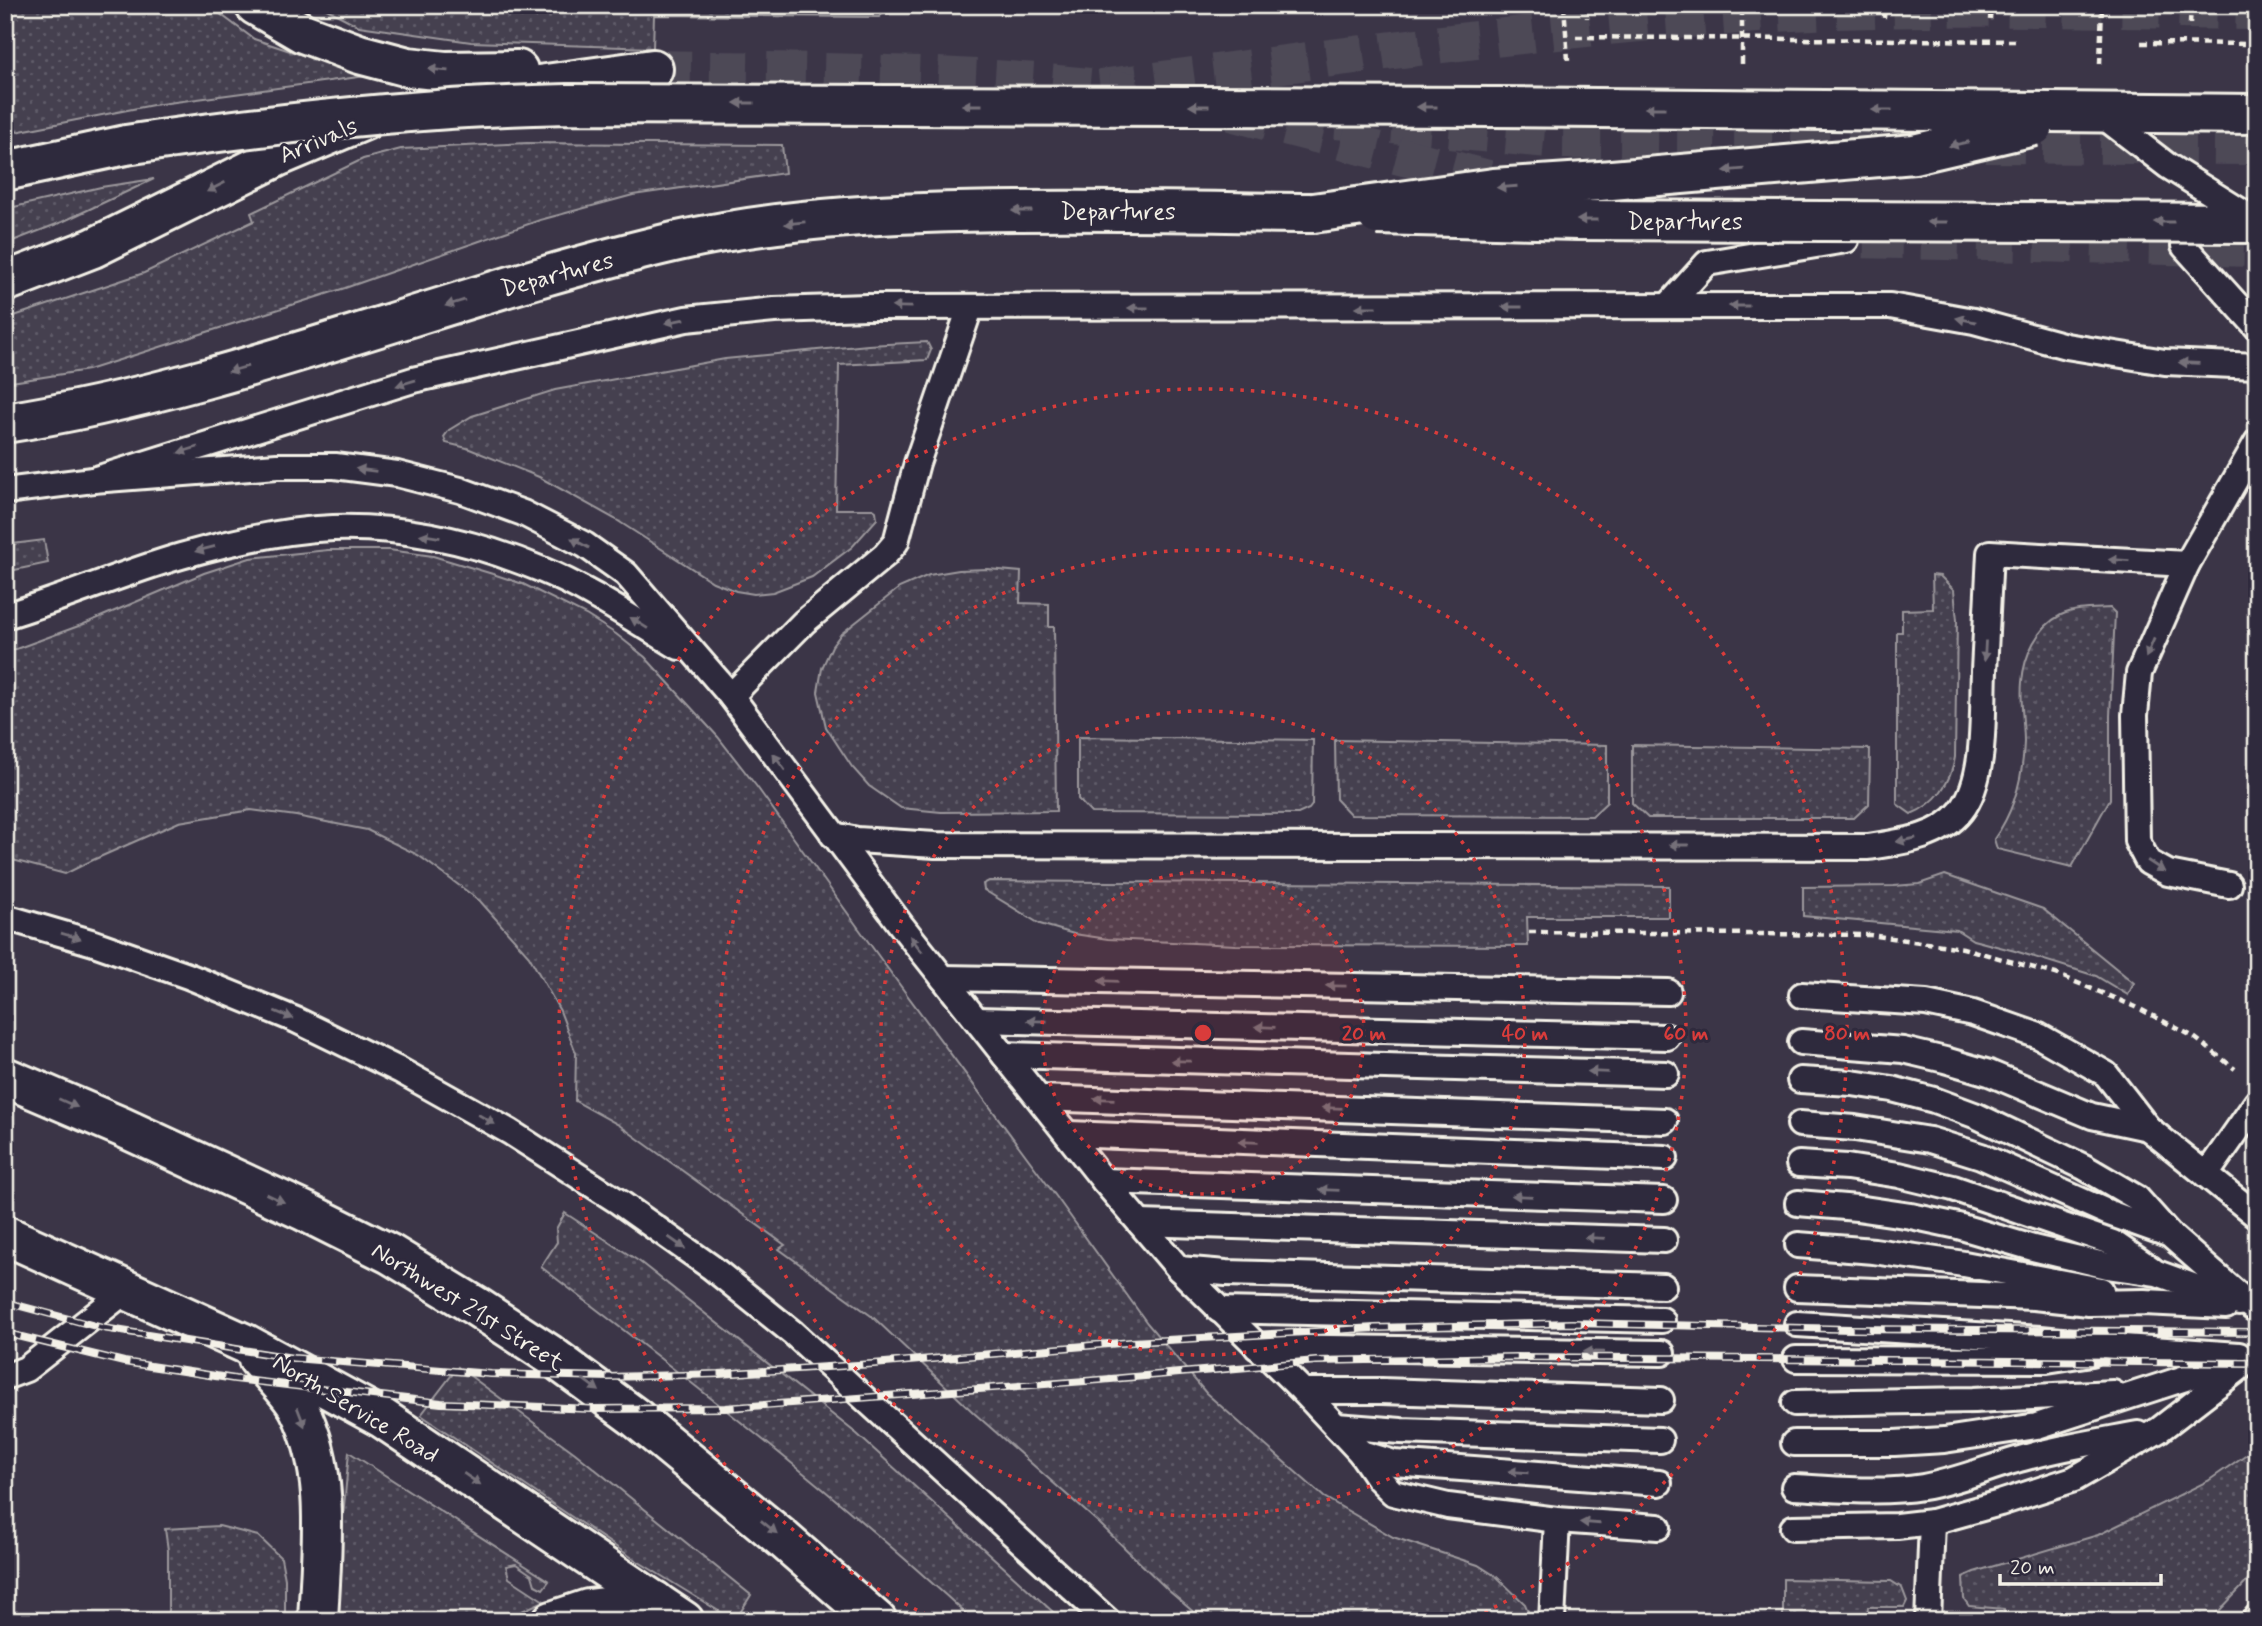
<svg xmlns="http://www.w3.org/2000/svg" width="2262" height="1626" viewBox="0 0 2262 1626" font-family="Mynerve,sans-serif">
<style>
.built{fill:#3b3647}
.grass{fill:url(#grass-dots);stroke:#9c989c;stroke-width:2}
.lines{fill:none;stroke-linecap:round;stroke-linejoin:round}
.secondary-tunnel{stroke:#4d4857;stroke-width:38;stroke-dasharray:38 19;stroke-linecap:butt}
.primary-tunnel{stroke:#4d4857;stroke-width:38;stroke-dasharray:38 19;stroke-linecap:butt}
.lane-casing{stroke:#f4f1e8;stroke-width:30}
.street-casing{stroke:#f4f1e8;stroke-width:44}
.secondary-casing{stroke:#f4f1e8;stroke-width:44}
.primary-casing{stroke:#f4f1e8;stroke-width:44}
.path{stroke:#f4f1e8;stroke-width:4.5;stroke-dasharray:7 5;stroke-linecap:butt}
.lane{stroke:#2f2a3d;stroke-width:24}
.street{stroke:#2f2a3d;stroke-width:38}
.secondary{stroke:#2f2a3d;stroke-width:38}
.primary{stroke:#2f2a3d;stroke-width:38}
.rail-casing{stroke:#f4f1e8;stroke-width:8}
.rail{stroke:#2f2a3d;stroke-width:5;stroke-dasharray:16;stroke-linecap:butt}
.lane-bridge-casing{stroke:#f4f1e8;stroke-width:30;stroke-linecap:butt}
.secondary-bridge-casing{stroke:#f4f1e8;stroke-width:44;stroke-linecap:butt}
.primary-bridge-casing{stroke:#f4f1e8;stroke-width:44;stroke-linecap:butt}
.path-bridge{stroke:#f4f1e8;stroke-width:4.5;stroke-dasharray:7 5;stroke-linecap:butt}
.lane-bridge{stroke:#2f2a3d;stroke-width:24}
.secondary-bridge{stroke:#2f2a3d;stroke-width:38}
.primary-bridge{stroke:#2f2a3d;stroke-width:38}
.oneway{fill:#747079}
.ring{fill:none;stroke:#d93c3b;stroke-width:3.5;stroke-dasharray:3.5 7}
.labels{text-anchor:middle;stroke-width:6;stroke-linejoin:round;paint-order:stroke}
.street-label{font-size:24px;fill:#f4f1e8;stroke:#2f2a3d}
.centre{fill:#d93c3b;stroke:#2f2a3d;stroke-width:3.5}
.ring-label{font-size:21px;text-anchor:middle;font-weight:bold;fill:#d93c3b;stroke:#2f2a3d;stroke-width:6;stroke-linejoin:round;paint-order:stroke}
</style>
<defs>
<pattern id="grass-dots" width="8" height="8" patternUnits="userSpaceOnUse" patternTransform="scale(1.75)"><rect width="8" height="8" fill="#454050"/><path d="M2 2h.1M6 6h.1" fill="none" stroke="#605c69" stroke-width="1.8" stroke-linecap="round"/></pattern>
</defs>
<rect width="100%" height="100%" fill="#2f2a3d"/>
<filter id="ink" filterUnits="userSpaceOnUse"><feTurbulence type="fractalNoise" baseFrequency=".0143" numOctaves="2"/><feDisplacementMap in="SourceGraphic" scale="14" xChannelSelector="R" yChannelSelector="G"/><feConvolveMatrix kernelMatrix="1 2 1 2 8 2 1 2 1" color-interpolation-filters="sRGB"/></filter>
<g filter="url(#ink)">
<rect class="built" x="5" y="5" width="2252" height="1616"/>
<g class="grass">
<polygon points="5,5 208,5 254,39 366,76 153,105 5,134"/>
<polygon points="319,5 892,5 879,17 654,15 653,48 471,42 359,26"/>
<polygon points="527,143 782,145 785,173 633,195 540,220 345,288 88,370 5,383 5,319 144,273 254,221 251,213 363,159 401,149"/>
<polygon points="154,179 62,222 5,244 5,209 101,187"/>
<polygon points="927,342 931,350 927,360 839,365 836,509 873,509 876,511 877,519 852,547 812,577 773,592 754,594 736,591 713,582 615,519 539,477 467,448 446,443 444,437 449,430 472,416 555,390 725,359 868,345"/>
<polygon points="44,540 48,563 5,572 5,545"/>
<polygon points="328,550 389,550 433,556 496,575 523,584 586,615 616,634 645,657 718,737 757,787 885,965 1058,1199 1147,1323 1206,1393 1324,1497 1393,1537 1478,1565 1497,1577 1525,1604 1532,1621 1204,1621 1169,1591 1100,1524 974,1413 874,1318 779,1249 785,1245 619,1125 575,1101 576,1053 560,1011 529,956 480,901 418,855 367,830 296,816 251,810 179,822 93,860 65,874 5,858 5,653 84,624 204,573 250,558"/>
<polygon points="988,569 1021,572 1020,603 1049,604 1049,627 1054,627 1056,811 941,812 901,808 869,786 852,767 826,727 818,692 822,668 832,646 841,634 899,588 929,575 959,570"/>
<path d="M1932,575L1940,576L1954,590L1957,620L1955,757C1951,783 1936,804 1911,814L1897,804V632H1902V610L1933,609Z"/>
<path d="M2110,608L2115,613L2110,716V799L2072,867L1997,849L1994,839C2015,810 2023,778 2024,742C2024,723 2020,702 2022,682C2024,656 2037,627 2061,615C2076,608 2094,609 2110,608Z"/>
<polygon points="1078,737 1313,740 1312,805 1309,809 1298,814 1091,813 1078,799"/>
<polygon points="1335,740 1607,745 1607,802 1592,816 1351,815 1336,799"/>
<polygon points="1632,745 1870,749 1869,804 1854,818 1648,818 1632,803"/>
<polygon points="1945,875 2043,909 2134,983 2128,995 2096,976 2015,951 1973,940 1957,930 1803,916 1803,887 1894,886 1919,884"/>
<polygon points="989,881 1669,886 1669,917 1527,917 1528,946 1236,945 1108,939 1074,934 1040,924 984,890 983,884"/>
<path d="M565,1213L640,1262L857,1434L1063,1621H974C836,1494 690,1380 541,1267L557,1242L556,1229Z"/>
<polygon points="458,1367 575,1453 751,1595 735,1621 634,1559 421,1415"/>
<polygon points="2257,1447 2257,1571 2220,1610 2206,1621 2005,1621 2004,1609 1969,1606 1964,1599 1963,1577 1974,1572 2098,1535 2208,1481"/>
<polygon points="349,1452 549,1581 543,1589 535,1585 532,1575 516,1564 506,1566 509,1578 544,1601 500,1621 337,1621 340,1550"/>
<polygon points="219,1526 258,1536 281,1558 285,1579 285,1621 168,1621 168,1550 165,1529"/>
<polygon points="1783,1579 1891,1581 1902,1588 1907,1601 1904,1607 1868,1607 1866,1621 1831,1621 1830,1618 1783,1616"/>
</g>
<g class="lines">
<g class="secondary-tunnel">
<path d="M1100,88C1314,61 1528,29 1743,15C1914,3 2086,9 2257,11"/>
<polyline points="1336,120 1559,140 1877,143"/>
<polyline points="1986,144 2257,146"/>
</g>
<g class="primary-tunnel">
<path d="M653,69C813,72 975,72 1134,92"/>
<polyline points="1231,112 1515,186"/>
<polyline points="1807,238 2257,248"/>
</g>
<defs>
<g id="lane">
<polyline points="2184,246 2257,327"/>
<polyline points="1668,306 1707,263 1846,240"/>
<polyline points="93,480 413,380 686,319 774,310 867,307 1890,306 1974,321 2066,346 2165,362 2257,366"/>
<polyline points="5,491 93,480 277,466 335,466 397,474 460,490 523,513 585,545 626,574 731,696 901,925 1104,1181 1179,1269 1303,1391 1361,1453 1378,1478 1393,1493 1448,1506 1557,1520 1658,1527"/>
<path d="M5,616C65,598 122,573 181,556C230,542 282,530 333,528C403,526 475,542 540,569C589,589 634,620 679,647"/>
<polyline points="731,696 804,622 885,555 896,542 917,463 970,308"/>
<path d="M833,835L857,840L935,845L1868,847C1900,842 1940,838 1961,811C1987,778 1982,712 1984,671C1986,632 1988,592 1990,553L2187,564"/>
<polyline points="2229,885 2168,873 2148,862 2137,841 2135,715 2139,673 2187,564 2257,442"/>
<polyline points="5,917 94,943 188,976 296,1020 401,1071 510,1132 619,1202 711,1267 793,1333 1108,1621"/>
<polyline points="943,978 1668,992"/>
<polyline points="1802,995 1926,1003 1973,1013 2039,1036 2106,1074 2148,1128 2257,1216"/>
<polyline points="977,1020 1667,1037"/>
<polyline points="1801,1042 1903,1050 1945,1060 1989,1073 2092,1116 2148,1128"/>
<polyline points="1004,1055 1666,1074"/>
<polyline points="1800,1080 1852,1083 1892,1089 1934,1100 1977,1116 2084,1167 2137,1198 2170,1235 2253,1308"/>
<polyline points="1039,1098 1665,1121"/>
<polyline points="1800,1124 1855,1128 1930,1140 1981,1156 2109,1213 2165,1233"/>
<polyline points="1069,1134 1665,1158"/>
<polyline points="1799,1164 1847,1167 1899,1175 1953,1188 2113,1243 2151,1269"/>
<polyline points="2206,1175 2257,1102"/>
<polyline points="1104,1181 1664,1200"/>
<polyline points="1798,1203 1857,1208 1911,1216 1958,1226 2033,1248 2108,1266 2157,1273 2239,1303"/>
<polyline points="1140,1223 1664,1240"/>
<polyline points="1798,1245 1874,1251 1964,1264 2101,1290"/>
<polyline points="1179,1269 1226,1273 1663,1286"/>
<polyline points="1797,1288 2034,1297 2089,1303 2144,1302 2226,1306"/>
<polyline points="1219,1310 1662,1320"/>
<polyline points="1797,1324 2041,1339 2123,1347 2239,1355"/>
<polyline points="1257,1347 1662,1353"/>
<polyline points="1796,1359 2047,1360 2092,1353"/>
<polyline points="5,1377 26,1369 127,1290"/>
<polyline points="1303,1391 1381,1391 1661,1400"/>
<polyline points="1795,1403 1974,1400 2113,1393"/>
<polyline points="1336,1426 1401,1431 1660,1440"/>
<polyline points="1794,1443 1894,1443 1944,1440 2037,1426 2241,1360"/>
<polyline points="1361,1453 1394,1463 1659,1483"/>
<path d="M1794,1487C1837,1489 1880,1494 1923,1487C1959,1481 1992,1466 2027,1457C2063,1447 2101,1441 2138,1434"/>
<polyline points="1793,1528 1897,1526 1932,1522 2000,1503 2074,1479 2159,1430 2255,1356"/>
<polyline points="1552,1621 1557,1520"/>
<polyline points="1928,1621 1932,1522"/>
<polyline points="2254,1621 2257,1617"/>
</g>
<g id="street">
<polyline points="5,1235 246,1344 382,1418 684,1621"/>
<path d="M258,1359C271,1374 290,1392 299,1409C332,1474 321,1551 318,1621"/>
<polyline points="552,1621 588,1609 655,1601"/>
</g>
<path id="secondary" d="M5,423C236,387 452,293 678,241C789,216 905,212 1018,211C1117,210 1215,212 1313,213"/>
<g id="primary">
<polyline points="255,5 303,33 359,54 408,67 445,71 518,70"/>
<polyline points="482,93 653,69"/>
<polyline points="5,171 126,145"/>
<polyline points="5,282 93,248 277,157 365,120"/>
<polyline points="5,1077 122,1127 304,1211 390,1254 477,1307 549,1354 636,1418 784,1540 877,1621"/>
</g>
</defs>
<use href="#lane" class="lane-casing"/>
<use href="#street" class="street-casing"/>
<use href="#secondary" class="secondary-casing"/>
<use href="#primary" class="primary-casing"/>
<g class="path">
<polyline points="1564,5 1568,60"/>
<polyline points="1587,5 1587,18"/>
<polyline points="1884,18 1885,5"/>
<polyline points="1990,20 1991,5"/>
<polyline points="2190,24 2191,5"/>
<polyline points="2141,43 2257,44"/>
<polyline points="1742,64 1742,5"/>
<polyline points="2100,64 2102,5"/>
<polyline points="1529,932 1870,935 1963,948 2056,974 2136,1007 2194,1037 2235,1069"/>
</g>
<use href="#lane" class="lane"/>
<use href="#street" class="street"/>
<use href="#secondary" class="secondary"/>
<use href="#primary" class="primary"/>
<defs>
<g id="rail">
<polyline points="5,1302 103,1328 293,1358 491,1374 609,1377 719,1374 873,1364 1132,1342 1375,1328 1572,1323 1851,1329 2257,1332"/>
<polyline points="5,1333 124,1362 235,1379 441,1403 592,1409 725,1408 1099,1380 1316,1361 1516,1357 2257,1363"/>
</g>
</defs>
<use href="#rail" class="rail-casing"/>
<use href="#rail" class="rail"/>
<defs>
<polyline id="lane-bridge" points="2099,113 2168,166 2256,221"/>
<polyline id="secondary-bridge" points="1377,215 1577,220 2257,223"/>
<g id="primary-bridge">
<path d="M126,145C273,123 419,107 567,104L1495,107L2257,114"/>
<polyline points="1313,213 1494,188 1600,181 1914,154 2034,126"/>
</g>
</defs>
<use href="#lane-bridge" class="lane-bridge-casing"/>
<use href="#secondary-bridge" class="secondary-bridge-casing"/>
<use href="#primary-bridge" class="primary-bridge-casing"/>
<polyline class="path-bridge" points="1576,37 2017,41"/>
<use href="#lane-bridge" class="lane-bridge"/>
<use href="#secondary-bridge" class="secondary-bridge"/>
<use href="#primary-bridge" class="primary-bridge"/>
</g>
<defs><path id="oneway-solid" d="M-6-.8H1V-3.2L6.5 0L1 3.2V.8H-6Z" transform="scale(1.75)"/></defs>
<g class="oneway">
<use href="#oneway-solid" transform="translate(438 70) rotate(-175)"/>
<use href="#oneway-solid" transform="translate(744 103) rotate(-180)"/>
<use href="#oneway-solid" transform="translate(972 105) rotate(-180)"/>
<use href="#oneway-solid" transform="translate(1199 106) rotate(-180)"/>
<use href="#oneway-solid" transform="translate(1427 107) rotate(-180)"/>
<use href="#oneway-solid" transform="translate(1655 108) rotate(-180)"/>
<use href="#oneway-solid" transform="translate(1882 110) rotate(-180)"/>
<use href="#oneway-solid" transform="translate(1959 144) rotate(167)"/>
<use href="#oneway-solid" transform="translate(1734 170) rotate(175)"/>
<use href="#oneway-solid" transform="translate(216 187) rotate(153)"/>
<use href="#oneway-solid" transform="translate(1507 187) rotate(176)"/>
<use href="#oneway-solid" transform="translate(1022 211) rotate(180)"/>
<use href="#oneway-solid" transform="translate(1587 220) rotate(-180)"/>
<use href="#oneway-solid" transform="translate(1937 222) rotate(-180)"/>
<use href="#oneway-solid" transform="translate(2164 222) rotate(-180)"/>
<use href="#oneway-solid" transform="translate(795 223) rotate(174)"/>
<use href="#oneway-solid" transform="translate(455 303) rotate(163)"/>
<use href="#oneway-solid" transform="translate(1739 306) rotate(180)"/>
<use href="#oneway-solid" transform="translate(902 307) rotate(-179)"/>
<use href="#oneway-solid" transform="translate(1366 307) rotate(180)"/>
<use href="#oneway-solid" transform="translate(1512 307) rotate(180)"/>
<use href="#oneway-solid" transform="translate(1138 308) rotate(180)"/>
<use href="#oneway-solid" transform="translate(1966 320) rotate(-169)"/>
<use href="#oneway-solid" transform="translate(675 321) rotate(168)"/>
<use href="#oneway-solid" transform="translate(2189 363) rotate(-178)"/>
<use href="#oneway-solid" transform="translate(238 369) rotate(164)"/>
<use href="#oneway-solid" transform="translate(406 383) rotate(163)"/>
<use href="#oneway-solid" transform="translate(188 450) rotate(163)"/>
<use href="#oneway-solid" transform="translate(366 470) rotate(-173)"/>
<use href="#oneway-solid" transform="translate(430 536) rotate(-171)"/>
<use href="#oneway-solid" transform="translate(580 543) rotate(-151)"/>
<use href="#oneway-solid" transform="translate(205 549) rotate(165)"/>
<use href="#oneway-solid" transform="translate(2119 560) rotate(-177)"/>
<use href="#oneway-solid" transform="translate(639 623) rotate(-148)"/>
<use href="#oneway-solid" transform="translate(2150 648) rotate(114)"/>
<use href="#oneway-solid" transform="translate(1985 651) rotate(93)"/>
<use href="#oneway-solid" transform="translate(779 762) rotate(-126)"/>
<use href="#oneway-solid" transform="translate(1906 840) rotate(168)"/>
<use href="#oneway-solid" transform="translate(1679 845) rotate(-180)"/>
<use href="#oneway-solid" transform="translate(2156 866) rotate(33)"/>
<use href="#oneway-solid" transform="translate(71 936) rotate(16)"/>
<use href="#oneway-solid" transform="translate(916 944) rotate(-128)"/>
<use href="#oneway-solid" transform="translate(1108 981) rotate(-178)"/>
<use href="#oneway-solid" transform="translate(1336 986) rotate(-179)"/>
<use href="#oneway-solid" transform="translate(284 1015) rotate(22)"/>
<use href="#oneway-solid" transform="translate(1037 1021) rotate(-179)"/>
<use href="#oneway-solid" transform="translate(1265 1027) rotate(-178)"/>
<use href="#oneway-solid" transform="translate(1181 1061) rotate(-179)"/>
<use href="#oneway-solid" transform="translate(1598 1072) rotate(-178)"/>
<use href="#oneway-solid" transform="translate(1104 1099) rotate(-178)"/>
<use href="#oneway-solid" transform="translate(68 1103) rotate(24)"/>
<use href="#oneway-solid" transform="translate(1332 1108) rotate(-178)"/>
<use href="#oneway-solid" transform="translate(486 1119) rotate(30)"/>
<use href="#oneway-solid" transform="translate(1248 1142) rotate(-178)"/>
<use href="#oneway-solid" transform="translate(1329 1190) rotate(-178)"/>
<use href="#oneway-solid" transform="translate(1522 1196) rotate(-178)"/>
<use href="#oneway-solid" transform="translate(275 1198) rotate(25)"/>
<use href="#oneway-solid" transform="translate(1595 1238) rotate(-178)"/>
<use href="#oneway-solid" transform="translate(677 1243) rotate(35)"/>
<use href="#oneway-solid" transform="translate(1594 1352) rotate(-179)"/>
<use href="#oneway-solid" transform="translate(591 1385) rotate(36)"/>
<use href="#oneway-solid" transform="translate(301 1417) rotate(69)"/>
<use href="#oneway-solid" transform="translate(1518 1472) rotate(-176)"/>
<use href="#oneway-solid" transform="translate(472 1479) rotate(34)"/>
<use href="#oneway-solid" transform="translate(1590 1523) rotate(-176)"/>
<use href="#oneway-solid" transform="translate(769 1527) rotate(39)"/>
</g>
</g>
<circle cx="1203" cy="1033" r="161" fill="#d93c3b" fill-opacity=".12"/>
<g class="ring">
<circle cx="1203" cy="1033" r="161"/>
<circle cx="1203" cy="1033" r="322"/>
<circle cx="1203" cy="1033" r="483"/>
<path d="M936 1619A644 644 0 1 1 1470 1619"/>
</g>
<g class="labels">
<g class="street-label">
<text transform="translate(318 140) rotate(-23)" y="8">Arrivals</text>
<text x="1118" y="219">Departures</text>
<text x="1685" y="229">Departures</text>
<text transform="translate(557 274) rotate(-15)" y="8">Departures</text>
<text transform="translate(468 1306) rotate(32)" y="8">Northwest 21st Street</text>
<text transform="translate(356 1408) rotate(31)" y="8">North Service Road</text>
</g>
</g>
<circle cx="1203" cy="1033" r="10" class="centre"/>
<g class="ring-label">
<text x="1364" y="1040">20 m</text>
<text x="1525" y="1040">40 m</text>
<text x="1686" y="1040">60 m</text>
<text x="1847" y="1040">80 m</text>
</g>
<rect width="2262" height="1626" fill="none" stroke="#2f2a3d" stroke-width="28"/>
<rect x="14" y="14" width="2234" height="1598" fill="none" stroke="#f4f1e8" stroke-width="2.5" filter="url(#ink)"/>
<path d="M2000 1574v10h161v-10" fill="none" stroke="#f4f1e8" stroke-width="3.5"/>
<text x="2010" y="1574" font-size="21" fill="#f4f1e8" stroke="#2f2a3d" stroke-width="5" paint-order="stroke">20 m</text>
</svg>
